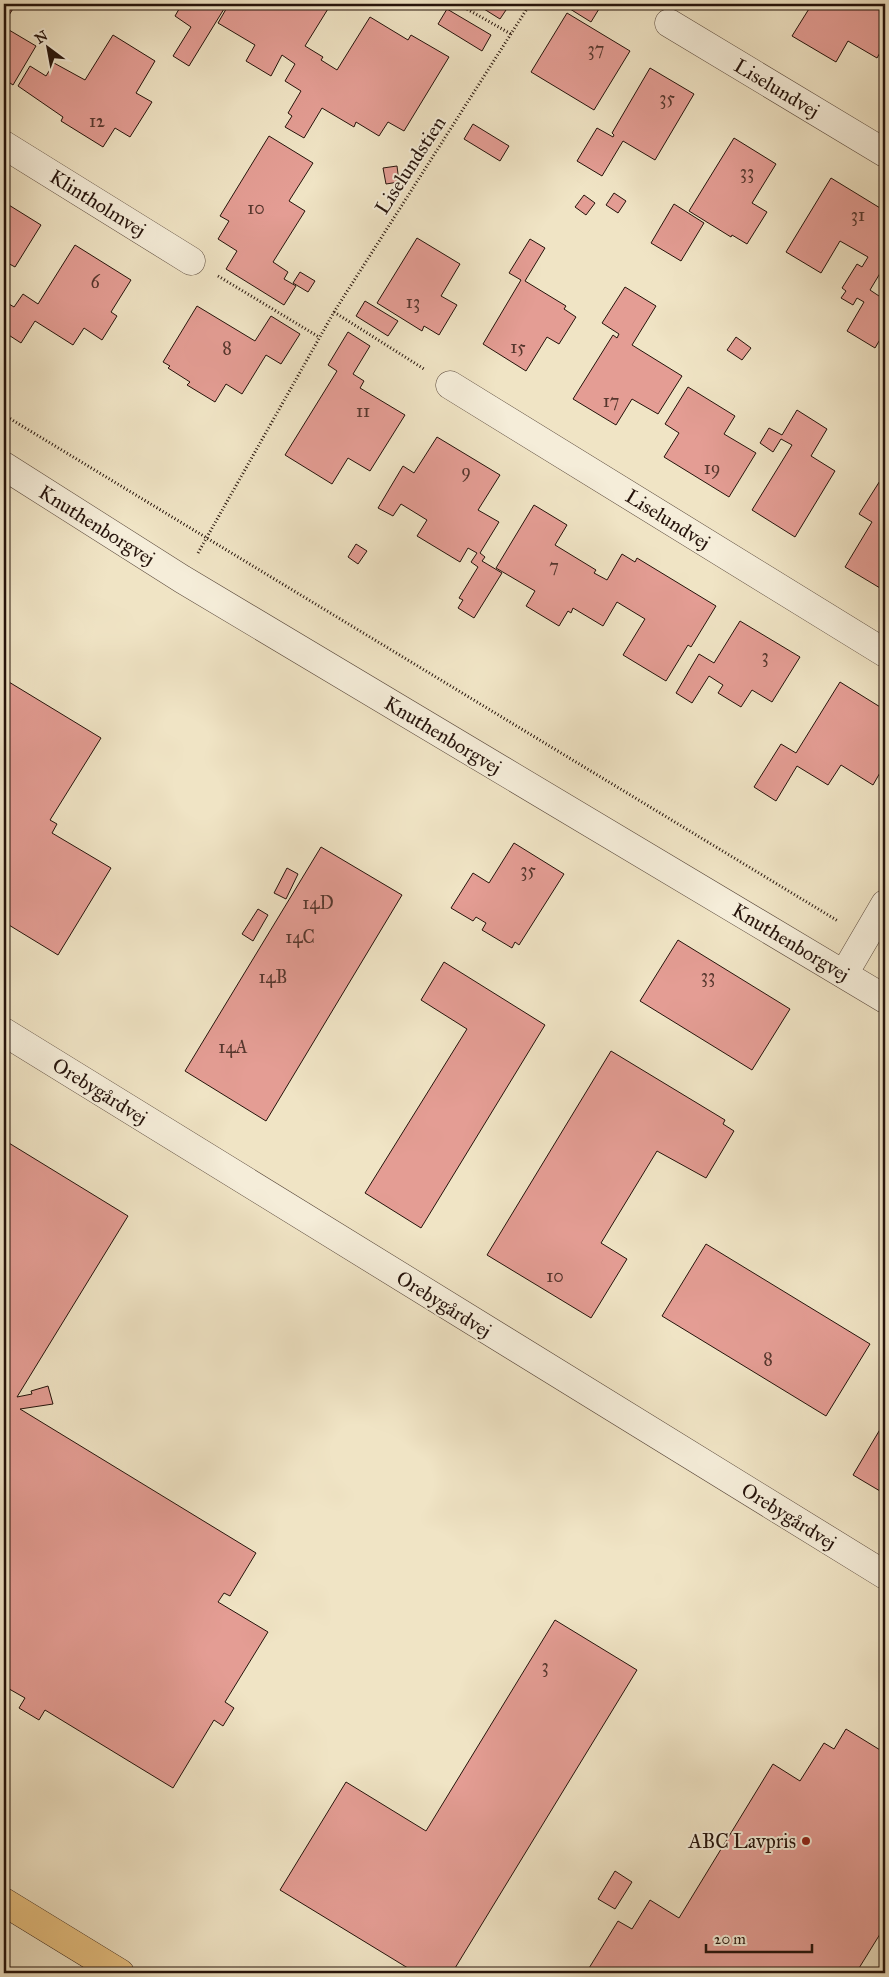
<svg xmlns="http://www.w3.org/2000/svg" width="889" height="1977" viewBox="0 0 889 1977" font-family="'IM FELL Great Primer',serif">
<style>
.building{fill:#e49d94;stroke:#25130b}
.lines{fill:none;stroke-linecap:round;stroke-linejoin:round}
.minor-casing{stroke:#58473a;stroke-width:29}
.major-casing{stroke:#25130b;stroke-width:29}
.path{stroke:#25130b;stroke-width:3;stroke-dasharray:1 2.5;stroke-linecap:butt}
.minor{stroke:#f5edd9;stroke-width:28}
.major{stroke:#e8c282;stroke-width:28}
.poi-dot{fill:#8f2418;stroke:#f5edd9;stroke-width:2}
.labels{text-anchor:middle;stroke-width:4;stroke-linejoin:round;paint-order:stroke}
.number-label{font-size:18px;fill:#55362d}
.street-label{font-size:20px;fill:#25130b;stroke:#f5edd9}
.poi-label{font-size:20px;fill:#25130b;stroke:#f5edd9;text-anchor:end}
</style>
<rect width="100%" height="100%" fill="#f0e4c5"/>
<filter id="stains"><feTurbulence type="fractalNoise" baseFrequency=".004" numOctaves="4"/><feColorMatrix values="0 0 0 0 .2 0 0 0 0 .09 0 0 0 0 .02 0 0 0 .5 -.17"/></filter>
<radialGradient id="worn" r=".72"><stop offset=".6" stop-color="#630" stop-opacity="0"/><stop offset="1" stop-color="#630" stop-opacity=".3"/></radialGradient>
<g class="building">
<polygon points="4,4 16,4 4,23"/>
<polygon points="182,4 227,4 189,66 173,56 191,27 175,16"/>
<polygon points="229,4 331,4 305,46 323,57 321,60 337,70 370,17 408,40 411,35 449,57 404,131 388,122 379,136 356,122 354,127 322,108 304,138 285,127 292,116 288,113 301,91 285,81 295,64 282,55 271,76 246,61 255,45 218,23"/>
<polygon points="476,4 510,4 500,19"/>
<polygon points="562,4 602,4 591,22"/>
<polygon points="812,4 885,4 885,44 877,58 848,41 836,62 792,36"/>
<polygon points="447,9 491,35 482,51 438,24"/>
<polygon points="567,13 630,51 594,110 531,72"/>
<polygon points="4,27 36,46 13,85 4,79"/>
<polygon points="113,35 155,61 136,93 152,102 130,137 115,128 103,147 61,121 63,117 18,86 30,66 46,76 54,63 85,80"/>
<polygon points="650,68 694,94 655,160 623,141 602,176 577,161 597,128 613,137 614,135 612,133"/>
<polygon points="473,124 509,146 500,161 464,139"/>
<polygon points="269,136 313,163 289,201 305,211 273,262 288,272 284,279 296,286 284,305 226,269 237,251 218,239 229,221 220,216"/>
<polygon points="734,138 776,164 752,203 767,212 747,244 732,235 731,237 689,211"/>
<polygon points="397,166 399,182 386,184 383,168"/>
<polygon points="831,178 885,211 885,265 870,290 882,298 885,293 885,331 875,348 847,331 864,302 857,298 853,305 841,298 846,291 842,288 857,264 862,267 868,257 840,241 821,273 786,252"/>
<polygon points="614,193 626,201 618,213 606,205"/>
<polygon points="584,195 595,203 586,215 575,207"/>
<polygon points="4,202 41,225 15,267 4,261"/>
<polygon points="674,204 704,223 681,261 651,243"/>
<polygon points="417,238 460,264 441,296 457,305 439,335 424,326 422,331 377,303"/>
<polygon points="530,239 545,248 525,281 566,306 564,309 576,317 559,344 547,337 526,371 483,344 521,280 509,273"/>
<polygon points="75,245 131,280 111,312 117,316 102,340 84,328 73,345 35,321 21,343 4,332 4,301 14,307 23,294 38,304"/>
<polygon points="300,272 315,281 308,292 293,283"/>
<polygon points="625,287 656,306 632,345 682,376 658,414 632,399 616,425 573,399 613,335 617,338 619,334 602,323"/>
<polygon points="365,301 398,321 388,336 356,316"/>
<polygon points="197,306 255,341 271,316 300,334 281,364 266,355 242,394 226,384 215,402 187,385 190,382 168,368 170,366 163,362"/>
<polygon points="348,332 370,346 353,374 364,381 360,388 405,415 370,471 348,458 332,484 285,455 337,371 328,365"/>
<polygon points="736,337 751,348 742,360 727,350"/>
<polygon points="688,387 735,416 724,434 756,453 729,497 664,457 679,433 665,424"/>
<polygon points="797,410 827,429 811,456 835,471 795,537 752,510 792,445 781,439 773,452 760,443 769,428 782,435"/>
<polygon points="437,437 500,475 478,510 499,522 480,553 485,557 482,561 502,573 474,618 458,608 463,600 459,598 478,567 471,562 477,553 468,548 460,562 417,536 427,520 401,504 393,516 378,508 403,466 414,473"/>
<polygon points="883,476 885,477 885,591 845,567 872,522 859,514"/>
<polygon points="534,505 567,525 555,545 596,570 594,573 607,580 622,554 635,562 637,558 716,606 691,647 688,645 666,681 623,655 645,619 617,602 603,626 573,608 571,613 568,611 559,626 526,606 535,591 496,568"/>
<polygon points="356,544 367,551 358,564 348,557"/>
<polygon points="740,621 800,657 772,702 752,690 741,707 718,693 723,685 709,676 692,703 676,693 699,654 714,663"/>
<polygon points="4,679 101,738 50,820 57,824 52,833 111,868 58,955 4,922"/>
<polygon points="840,682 885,710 885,764 873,785 841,765 828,785 797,766 776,801 754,787 781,744 796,753"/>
<polygon points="514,843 564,874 519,945 515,942 512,948 482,930 486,923 476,917 473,921 451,908 473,873 489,883"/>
<polygon points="321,847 402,895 266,1121 185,1071"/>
<polygon points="287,868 298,874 286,899 274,893"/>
<polygon points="258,909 268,915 253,941 242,934"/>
<polygon points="678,940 790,1009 752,1070 640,1001"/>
<polygon points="444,962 545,1025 421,1228 365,1193 467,1029 421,1000"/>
<polygon points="611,1051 725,1120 723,1124 734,1131 706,1178 657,1151 601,1243 627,1259 591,1318 487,1255"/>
<polygon points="4,1140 128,1216 17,1397 32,1394 31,1391 48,1386 53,1404 20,1409 256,1553 230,1596 224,1593 218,1602 268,1632 225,1702 234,1708 223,1726 214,1720 173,1788 45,1710 39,1720 19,1708 25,1698 4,1686"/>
<polygon points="706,1244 870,1344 826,1416 662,1316"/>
<polygon points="885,1421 885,1494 853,1475"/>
<polygon points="555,1620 637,1670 452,1973 416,1973 280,1890 346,1782 426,1831"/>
<polygon points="846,1729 885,1753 885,1926 856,1973 586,1973 618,1921 632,1929 650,1900 679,1918 773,1764 800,1781 824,1743 834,1749"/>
<polygon points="615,1871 632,1882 615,1909 598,1899"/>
</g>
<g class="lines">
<defs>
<g id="minor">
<polyline points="669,23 885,153"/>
<polyline points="4,145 191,261"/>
<polyline points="450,385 885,653"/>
<polyline points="4,466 182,579 885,999"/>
<polyline points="844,974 885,904"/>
<polyline points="4,1032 885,1575"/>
</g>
<polyline id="major" points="4,1902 120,1973"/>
</defs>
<use href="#minor" class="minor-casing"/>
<use href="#major" class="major-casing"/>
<g class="path">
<polyline points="458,4 511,34"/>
<polyline points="218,276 319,337"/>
<polyline points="334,312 424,369"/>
<polyline points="4,415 838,921"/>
<polyline points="198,553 334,312 530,4"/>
</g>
<use href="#minor" class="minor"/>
<use href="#major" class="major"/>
</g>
<circle class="poi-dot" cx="806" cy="1841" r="5"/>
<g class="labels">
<g class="number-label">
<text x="596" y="55">37</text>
<text x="667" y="104">35</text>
<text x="97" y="127">12</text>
<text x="747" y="178">33</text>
<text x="256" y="214">10</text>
<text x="858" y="221">31</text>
<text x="95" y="288">6</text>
<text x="413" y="308">13</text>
<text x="518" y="353">15</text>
<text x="227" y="354">8</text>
<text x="611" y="407">17</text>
<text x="363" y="417">11</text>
<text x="712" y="474">19</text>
<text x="466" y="477">9</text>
<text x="554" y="572">7</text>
<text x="765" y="662">3</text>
<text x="528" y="876">35</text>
<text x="318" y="909">14D</text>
<text x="300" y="943">14C</text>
<text x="708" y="982">33</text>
<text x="273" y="983">14B</text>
<text x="233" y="1053">14A</text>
<text x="555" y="1282">10</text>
<text x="768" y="1365">8</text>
<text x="545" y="1672">3</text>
</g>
<g class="street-label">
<text transform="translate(777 88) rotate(31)" y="7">Liselundvej</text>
<text transform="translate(410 165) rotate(-57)" y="7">Liselundstien</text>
<text transform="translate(98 203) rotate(32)" y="7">Klintholmvej</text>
<text transform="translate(668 519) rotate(32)" y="7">Liselundvej</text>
<text transform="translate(97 525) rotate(32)" y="7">Knuthenborgvej</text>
<text transform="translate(443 735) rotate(31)" y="7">Knuthenborgvej</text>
<text transform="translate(791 942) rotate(31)" y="7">Knuthenborgvej</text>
<text transform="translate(100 1091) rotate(32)" y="7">Orebygårdvej</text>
<text transform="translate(444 1304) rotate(32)" y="7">Orebygårdvej</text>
<text transform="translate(789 1516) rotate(32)" y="7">Orebygårdvej</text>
</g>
<g class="poi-label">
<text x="796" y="1848">ABC Lavpris</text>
</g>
</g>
<rect width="889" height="1977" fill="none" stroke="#f0e4c5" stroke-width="20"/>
<rect x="5" y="5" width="879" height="1967" fill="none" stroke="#25130b" stroke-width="2.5"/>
<rect x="10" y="10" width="869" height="1957" fill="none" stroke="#25130b"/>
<g transform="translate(48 48) rotate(328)" stroke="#f5edd9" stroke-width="4" paint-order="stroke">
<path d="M0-4L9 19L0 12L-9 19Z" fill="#25130b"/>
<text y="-8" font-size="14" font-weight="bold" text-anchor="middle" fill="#25130b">N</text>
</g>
<path d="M706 1944v8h106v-8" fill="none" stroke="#25130b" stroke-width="2.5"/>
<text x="714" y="1944" font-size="15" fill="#25130b" stroke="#f5edd9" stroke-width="4" paint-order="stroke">20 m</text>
<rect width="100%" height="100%" filter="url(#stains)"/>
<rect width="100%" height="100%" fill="url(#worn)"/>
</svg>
